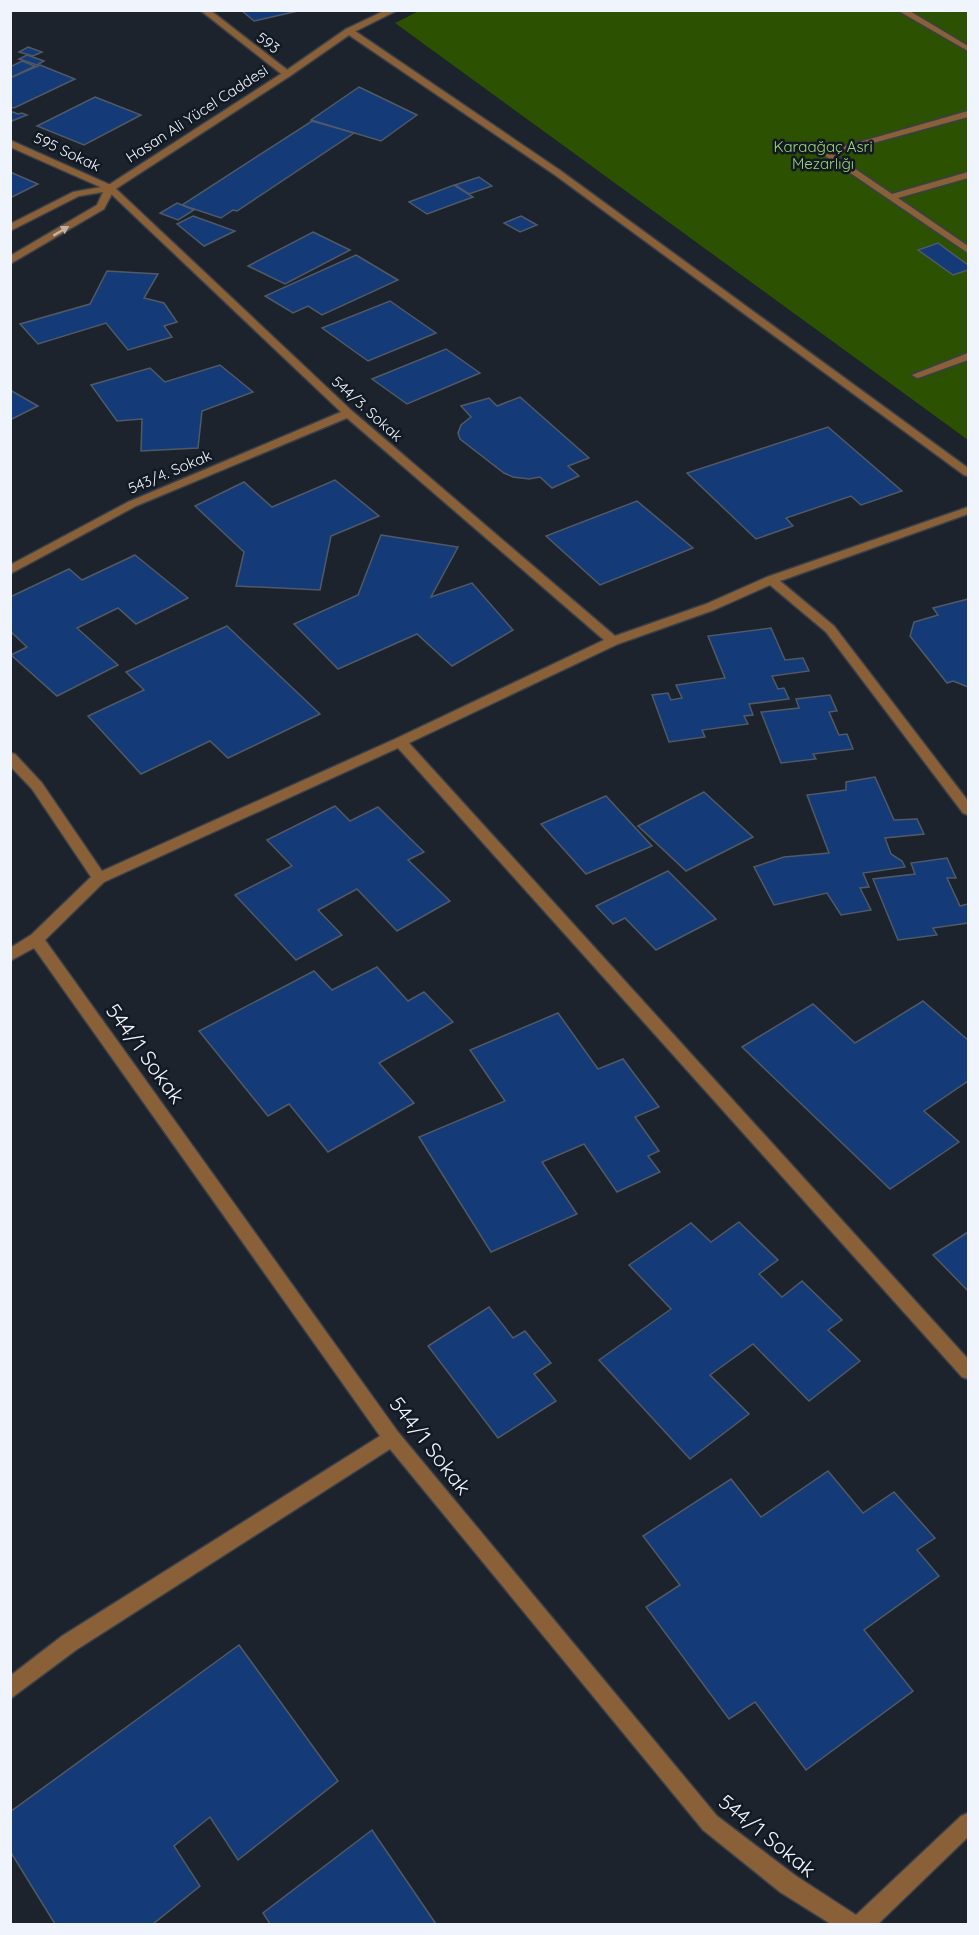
<svg xmlns="http://www.w3.org/2000/svg" width="979" height="1935" viewBox="0 0 979 1935" font-family="Quicksand,sans-serif">
<style>
.green{fill:#2b5101}
.building{fill:#143b78;stroke:#515966;stroke-width:1.5}
.lines{fill:none;stroke-linecap:round;stroke-linejoin:round}
.service-casing{stroke:#3a404a;stroke-width:3}
.minor-casing{stroke:#3a404a;stroke-width:3}
.tertiary-casing{stroke:#3a404a;stroke-width:3}
.service{fill:#8a6039;fill-rule:evenodd}
.minor{fill:#8a6039;fill-rule:evenodd}
.tertiary{fill:#8a6039;fill-rule:evenodd}
.oneway{fill:#c2b2a5}
.labels{text-anchor:middle;stroke-width:5;stroke-linejoin:round;paint-order:stroke}
.far-street-label{font-size:15px;fill:#f0f5fd;stroke:#131923}
.far-park-label{font-size:15px;fill:#9ed775;stroke:#131923}
.near-street-label{font-size:21px;fill:#f0f5fd;stroke:#131923}
</style>
<rect width="100%" height="100%" fill="#1c232d"/>
<polygon class="green" points="421,10 968,11 968,440 395,23"/>
<g class="building">
<polygon points="241,10 297,10 298,11 254,21"/>
<polygon points="28,47 42,52 33,56 19,52"/>
<polygon points="27,55 44,61 37,65 19,59"/>
<polygon points="22,61 35,66 10,78 10,67"/>
<polygon points="40,65 75,79 14,108 10,107 10,78"/>
<polygon points="359,87 417,115 381,141 311,120"/>
<polygon points="95,97 141,115 84,145 37,126"/>
<polygon points="13,112 18,114 22,113 27,115 12,121 10,113"/>
<polygon points="312,121 354,133 237,211 233,210 221,218 182,205"/>
<polygon points="10,172 38,184 10,198"/>
<polygon points="479,177 492,186 469,194 455,185"/>
<polygon points="454,185 473,197 427,214 409,202"/>
<polygon points="177,203 194,210 178,220 160,213"/>
<polygon points="193,216 235,231 204,246 177,224"/>
<polygon points="521,216 537,225 520,232 504,223"/>
<polygon points="313,232 350,250 285,284 248,266"/>
<polygon points="938,243 968,265 968,270 953,275 918,250"/>
<polygon points="356,255 398,280 322,315 308,306 293,313 265,296"/>
<polygon points="107,271 158,274 144,298 164,303 177,322 164,326 172,337 128,350 106,323 38,344 20,324 90,304"/>
<polygon points="390,301 436,333 368,361 322,328"/>
<polygon points="446,349 480,373 407,404 372,379"/>
<polygon points="220,365 253,392 202,411 198,448 141,451 142,419 117,421 91,385 150,368 165,382"/>
<polygon points="10,390 38,406 10,420"/>
<polygon points="520,397 589,458 568,466 579,476 552,488 540,477 529,479 513,477 504,473 460,439 458,433 461,425 471,417 461,406 489,398 497,406"/>
<polygon points="828,427 902,491 861,505 851,496 786,518 793,526 756,539 687,473"/>
<polygon points="335,480 379,516 331,536 320,590 236,586 244,552 195,506 244,482 272,507"/>
<polygon points="637,501 693,548 600,585 546,536"/>
<polygon points="381,535 458,547 431,597 472,583 513,630 452,666 417,634 338,669 294,624 358,595"/>
<polygon points="135,555 188,598 136,624 118,608 77,628 118,665 57,696 11,655 27,647 10,631 10,597 69,569 82,580"/>
<polygon points="968,599 968,687 953,681 947,683 910,636 914,622 938,615 933,608"/>
<polygon points="227,626 320,714 228,758 210,741 141,774 88,716 144,690 126,672"/>
<polygon points="771,628 785,660 803,658 809,671 772,676 778,689 784,688 789,699 749,704 753,715 744,716 748,724 702,730 705,737 669,742 652,695 668,693 671,700 682,698 676,685 725,678 708,636"/>
<polygon points="830,695 837,711 829,712 839,735 847,734 853,749 813,754 816,759 781,763 761,712 799,708 796,699"/>
<polygon points="875,777 894,820 917,819 924,834 885,838 891,854 902,861 905,867 863,873 869,887 860,888 871,910 841,915 827,893 774,905 754,867 784,857 829,853 807,795 846,790 846,782"/>
<polygon points="704,792 753,837 686,871 638,826"/>
<polygon points="606,796 652,846 586,874 541,824"/>
<polygon points="335,806 350,821 378,807 424,852 408,860 450,901 397,931 357,889 318,910 342,935 296,960 235,895 292,866 267,840"/>
<polygon points="947,858 956,878 947,878 960,906 968,904 968,923 933,928 937,935 898,940 873,879 915,874 911,863"/>
<polygon points="668,871 716,919 656,950 625,918 613,924 596,906"/>
<polygon points="377,967 408,1001 424,992 453,1022 379,1063 414,1103 328,1152 289,1104 268,1116 199,1031 314,971 332,990"/>
<polygon points="923,1001 968,1040 968,1081 924,1111 959,1142 890,1189 742,1047 813,1004 855,1043"/>
<polygon points="558,1013 598,1069 623,1059 659,1107 635,1117 659,1151 648,1156 660,1172 617,1192 584,1144 542,1162 577,1214 491,1252 419,1137 505,1101 470,1050"/>
<polygon points="739,1222 778,1260 759,1274 782,1297 802,1281 842,1320 828,1330 860,1361 809,1401 753,1344 710,1375 749,1414 690,1459 599,1360 671,1309 629,1265 691,1223 711,1242"/>
<polygon points="968,1232 968,1291 933,1255"/>
<polygon points="489,1307 513,1338 525,1331 551,1363 534,1374 556,1401 498,1438 428,1346"/>
<polygon points="828,1471 863,1513 894,1492 935,1538 917,1550 939,1576 864,1630 913,1691 806,1770 755,1702 729,1719 646,1607 680,1585 643,1536 731,1479 761,1517"/>
<polygon points="239,1645 338,1781 238,1860 210,1817 174,1846 200,1886 153,1924 55,1924 10,1851 10,1812"/>
<polygon points="372,1830 436,1924 270,1924 263,1913"/>
</g>
<g class="lines">
<defs>
<g id="service">
<polygon points="897,10 908,10 968,46 968,51"/>
<polygon points="968,111 968,117 833,154 892,194 968,172 968,178 898,198 968,246 968,253 821,153"/>
<polygon points="968,353 968,360 921,377 917,378 912,375"/>
</g>
<g id="minor">
<polygon points="200,10 210,10 290,72 290,76 284,76"/>
<polygon points="346,29 352,29 561,171 968,468 968,476 964,475 555,175 346,33"/>
<polygon points="10,140 113,186 352,411 615,636 706,604 767,577 968,507 968,514 780,581 834,626 968,801 968,815 963,813 826,632 770,585 714,610 618,644 409,743 968,1359 968,1379 962,1377 398,748 104,882 45,940 398,1432 717,1816 796,1876 856,1915 961,1816 968,1813 968,1837 878,1924 831,1924 780,1892 703,1830 390,1449 76,1650 10,1699 10,1676 62,1636 380,1436 34,948 10,961 10,948 31,935 91,877 32,789 10,766 10,753 15,754 42,783 102,871 395,739 604,640 347,418 136,506 10,574 10,565 128,502 341,412 107,190 10,147"/>
</g>
<polygon id="tertiary" points="386,10 398,10 352,33 290,76 114,190 104,209 10,264 10,256 97,205 103,192 79,196 10,231 10,224 73,192 107,186 284,72 346,29"/>
</defs>
<use href="#service" class="service-casing"/>
<use href="#minor" class="minor-casing"/>
<use href="#tertiary" class="tertiary-casing"/>
<use href="#service" class="service"/>
<use href="#minor" class="minor"/>
<use href="#tertiary" class="tertiary"/>
</g>
<defs><path id="oneway-solid" d="M-6-.8H1V-3.2L6.5 0L1 3.2V.8H-6Z" transform="scale(1.5)"/></defs>
<use class="oneway" href="#oneway-solid" transform="translate(61 231) rotate(-31)"/>
<g class="labels">
<g class="far-street-label">
<text transform="translate(268 43) rotate(37)" y="5">593</text>
<text transform="translate(197 114) rotate(-33)" y="5">Hasan Ali Yücel Caddesi</text>
<text transform="translate(67 152) rotate(25)" y="5">595 Sokak</text>
<text transform="translate(367 409) rotate(42)" y="5">544/3. Sokak</text>
<text transform="translate(170 472) rotate(-23)" y="5">543/4. Sokak</text>
</g>
<g class="far-park-label">
<text x="823" y="152">Karaağaç Asri<tspan x="823" dy="17">Mezarlığı</tspan></text>
</g>
<g class="near-street-label">
<text transform="translate(145 1054) rotate(54)" y="7">544/1 Sokak</text>
<text transform="translate(430 1446) rotate(52)" y="7">544/1 Sokak</text>
<text transform="translate(767 1836) rotate(39)" y="7">544/1 Sokak</text>
</g>
</g>
<rect width="979" height="1935" fill="none" stroke="#f0f5fd" stroke-width="24"/>
</svg>
